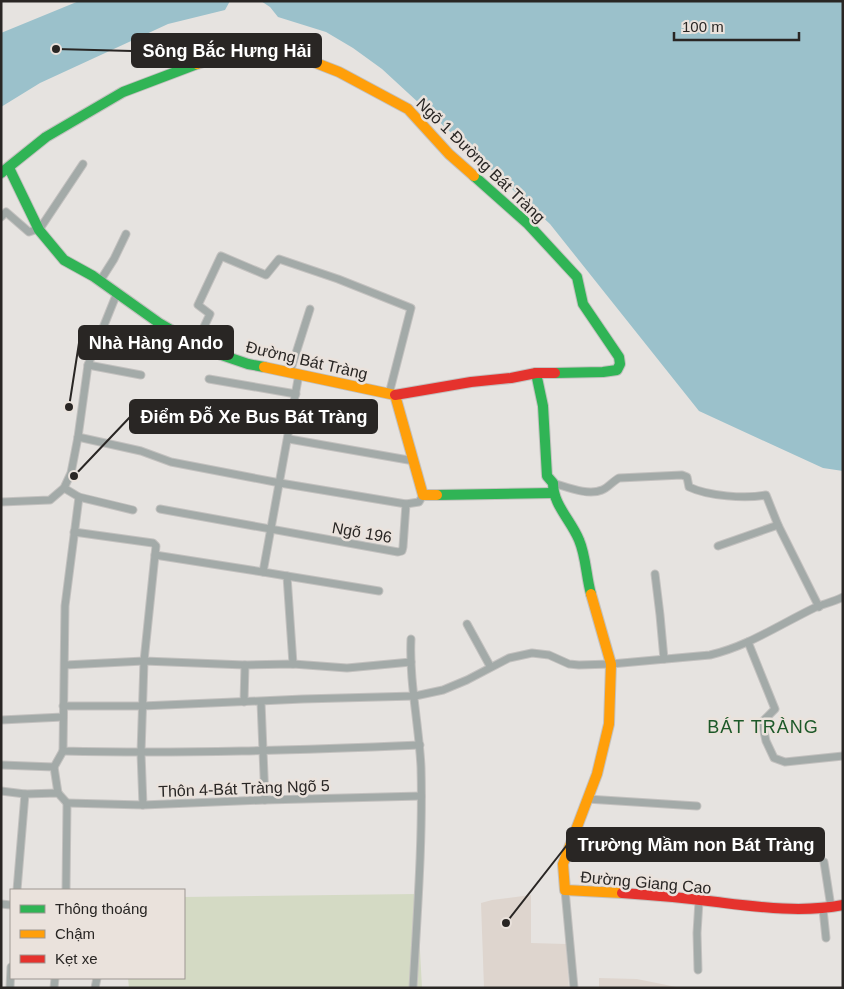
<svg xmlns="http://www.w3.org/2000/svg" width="844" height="989" viewBox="0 0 844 989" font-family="Helvetica,sans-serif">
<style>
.built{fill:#ded5ce}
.green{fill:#d4dac4}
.water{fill:#9bc1cb}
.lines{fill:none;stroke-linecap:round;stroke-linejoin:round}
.street-casing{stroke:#c3c1bf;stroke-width:9}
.fast-casing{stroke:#c3c1bf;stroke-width:12}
.slow-casing{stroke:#c3c1bf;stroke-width:12}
.jam-casing{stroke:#c3c1bf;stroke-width:12}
.street{stroke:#a3aaa8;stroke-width:7}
.fast{stroke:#30b455;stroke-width:10}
.slow{stroke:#ff9f0a;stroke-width:10}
.jam{stroke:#e5322d;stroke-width:10}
.labels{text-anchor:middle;stroke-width:5;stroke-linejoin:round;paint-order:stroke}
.street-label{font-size:16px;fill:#292624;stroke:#eae2dc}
.neighbourhood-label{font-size:18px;letter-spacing:1px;fill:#1d5929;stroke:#eae2dc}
.leader{fill:none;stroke:#292624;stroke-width:2}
.callout-dot{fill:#292624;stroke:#eae2dc;stroke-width:2}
.callout{fill:#292624;stroke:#292624;stroke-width:2}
.callout-label{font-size:18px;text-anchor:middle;font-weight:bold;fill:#fff}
</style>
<rect width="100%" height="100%" fill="#e6e3e0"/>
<g class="built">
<polygon points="531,895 531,943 566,944 569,988 484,988 481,903 492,900"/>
<polygon points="599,978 637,979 681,988 599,988"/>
</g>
<polygon class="green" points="417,894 422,988 129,988 128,978 184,978 184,897"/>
<g class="water">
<polygon points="79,1 230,1 225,10 168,24 40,83 1,107 1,33"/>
<polygon points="261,1 843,1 843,471 823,468 699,411 550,224 382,69 353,48 326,32 278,17 270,7"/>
</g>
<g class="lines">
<defs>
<g id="street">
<polyline points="1,217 6,212 29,232 38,229"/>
<polyline points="39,230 83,164"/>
<polyline points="100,281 114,259 126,234"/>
<polyline points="196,344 210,314 198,305 221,256 266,275 279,259 338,279 411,308 389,394"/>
<polyline points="88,365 141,375"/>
<polyline points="290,372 310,309"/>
<polyline points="209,379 296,394"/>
<polyline points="78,437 141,451 171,462 280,483 406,504 419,502 423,495"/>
<polyline points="289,439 414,461"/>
<path d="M553,483C567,487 588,496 602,490C608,488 613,481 619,478L682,475L687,477L689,487C708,496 745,499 766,495L778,525L819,607"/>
<path d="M64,488L79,497L65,606L63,751C182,754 301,750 420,745"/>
<polyline points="79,497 133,510"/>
<polyline points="1,502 50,500 64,488 71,473 78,437 88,365 117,293"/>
<polyline points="160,509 398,552 402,551 403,547 406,504"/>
<polyline points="74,532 153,543 156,546 155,555"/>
<polyline points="718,546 778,525"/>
<polyline points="655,574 660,615 664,659"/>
<polyline points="287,576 379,591"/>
<polyline points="467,624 490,666"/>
<path d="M411,639C409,681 419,725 421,767C423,841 417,915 413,988"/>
<polyline points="748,642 775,709 762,722 766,741 774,758 785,762 843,756"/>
<polyline points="293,664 287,576 263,572 299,374"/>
<polyline points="65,665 144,661 245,665 293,664 347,668 411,662"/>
<polyline points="244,702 245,665"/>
<polyline points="261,702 265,800"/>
<path d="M63,706H142L303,699L415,696L443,690L467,680L509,658L532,653L549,655L569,664L579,665L611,664L710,655C748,646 779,625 814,608C823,604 833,602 843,597"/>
<polyline points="1,720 63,717"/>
<polyline points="1,765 54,767 58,793"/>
<polyline points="54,767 63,751"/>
<polyline points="1,791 25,794 58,793 67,803 66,890"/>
<polyline points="587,799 697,806"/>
<polyline points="67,803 143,805 265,800 421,796"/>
<polyline points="143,805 141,753 144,661 155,555 263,572"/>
<polyline points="824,862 831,907"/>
<polyline points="17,890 25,794"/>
<polyline points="565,890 574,988"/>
<polyline points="1,904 11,905"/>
<polyline points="823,909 826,938"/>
<polyline points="698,970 697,933 699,901"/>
<polyline points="10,988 11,967"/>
<polyline points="54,988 55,978"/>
<polyline points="95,988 97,978"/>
</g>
<g id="fast">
<polyline points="9,168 39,230 64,260 93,276 159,323 204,349 248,364 264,367"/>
<polyline points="1,173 46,137 123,92 197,64"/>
<polyline points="474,176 528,224 577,277 583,304 619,357 620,364 617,370 603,372 555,373"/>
<path d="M536,373L543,406L547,476L553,483C553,505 571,520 579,540C586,556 586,576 591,594"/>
<polyline points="437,495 553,493"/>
</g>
<g id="slow">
<polyline points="197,64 262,42 339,72 408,109 449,154 474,176"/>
<polyline points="264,367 395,395 423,495 437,495"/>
<polyline points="591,594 611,664 609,724 597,774 563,864 565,890 622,893"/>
</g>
<g id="jam">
<polyline points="395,395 471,382 511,378 536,373 555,373"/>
<path d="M622,893C654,895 685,898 717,902C758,907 802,913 843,905"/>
</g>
</defs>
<use href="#street" class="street-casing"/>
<use href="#fast" class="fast-casing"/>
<use href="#slow" class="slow-casing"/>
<use href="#jam" class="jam-casing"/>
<use href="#street" class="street"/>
<use href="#fast" class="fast"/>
<use href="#slow" class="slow"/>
<use href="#jam" class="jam"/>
</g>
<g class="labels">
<g class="street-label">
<text transform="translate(481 160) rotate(44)" y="6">Ngõ 1 Đường Bát Tràng</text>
<text transform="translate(307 360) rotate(13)" y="6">Đường Bát Tràng</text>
<text transform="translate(362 532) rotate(10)" y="6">Ngõ 196</text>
<text transform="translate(244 788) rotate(-2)" y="6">Thôn 4-Bát Tràng Ngõ 5</text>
<text transform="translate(646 882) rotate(5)" y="6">Đường Giang Cao</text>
</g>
<g class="neighbourhood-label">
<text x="763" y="733">BÁT TRÀNG</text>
</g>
</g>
<path class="leader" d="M56 49L132 51M69 407L79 343M74 476L130 417M506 923L567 845"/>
<g class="callout-dot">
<circle cx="56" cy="49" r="5"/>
<circle cx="69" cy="407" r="5"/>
<circle cx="74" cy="476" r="5"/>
<circle cx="506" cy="923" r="5"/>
</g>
<g class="callout">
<rect x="132" y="34" width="189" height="33" rx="5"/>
<rect x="79" y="326" width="154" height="33" rx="5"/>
<rect x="130" y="400" width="247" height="33" rx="5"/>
<rect x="567" y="828" width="257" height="33" rx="5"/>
</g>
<g class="callout-label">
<text x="227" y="57">Sông Bắc Hưng Hải</text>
<text x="156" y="349">Nhà Hàng Ando</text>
<text x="254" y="423">Điểm Đỗ Xe Bus Bát Tràng</text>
<text x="696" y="851">Trường Mầm non Bát Tràng</text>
</g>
<rect width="844" height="989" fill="none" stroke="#292624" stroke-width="5"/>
<rect x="10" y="889" width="175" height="90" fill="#eae2dc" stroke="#9d9792"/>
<rect x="20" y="905" width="25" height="8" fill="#30b455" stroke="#9d9792"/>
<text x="55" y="914" font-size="15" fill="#292624">Thông thoáng</text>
<rect x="20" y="930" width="25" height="8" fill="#ff9f0a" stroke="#9d9792"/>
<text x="55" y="939" font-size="15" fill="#292624">Chậm</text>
<rect x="20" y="955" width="25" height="8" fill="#e5322d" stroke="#9d9792"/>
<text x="55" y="964" font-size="15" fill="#292624">Kẹt xe</text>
<path d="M674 32v8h125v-8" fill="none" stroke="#292624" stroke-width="2.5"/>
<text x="682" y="32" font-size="15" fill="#292624" stroke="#eae2dc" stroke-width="4" paint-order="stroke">100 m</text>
</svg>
